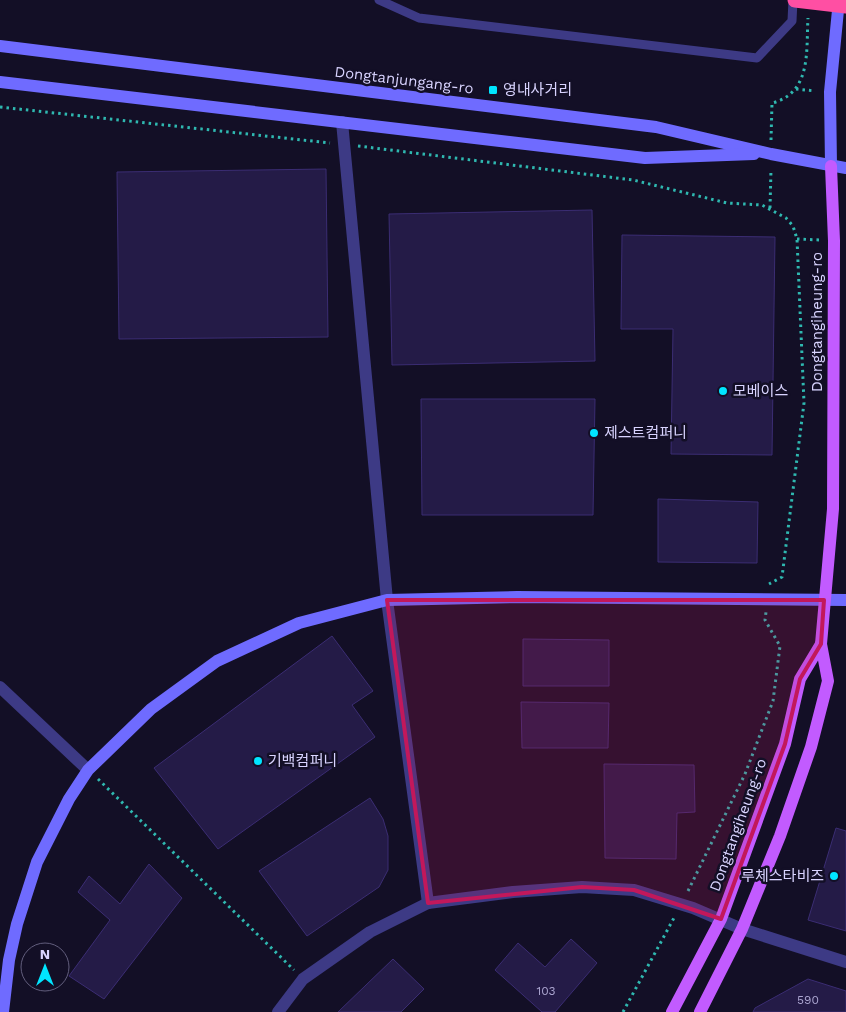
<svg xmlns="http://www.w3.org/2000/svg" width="846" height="1012" viewBox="0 0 846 1012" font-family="'Work Sans','Noto Sans KR',sans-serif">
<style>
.building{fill:#241b47;stroke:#3b2d73}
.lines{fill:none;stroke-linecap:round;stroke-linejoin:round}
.path{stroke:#2fb8b0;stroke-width:3;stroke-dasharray:2.5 4;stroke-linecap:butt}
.lane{stroke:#3d3a85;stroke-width:9}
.street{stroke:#3d3a85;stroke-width:12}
.secondary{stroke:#6f6bff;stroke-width:12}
.primary{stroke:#c25bff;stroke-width:12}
.highway-bridge{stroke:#ff4fa3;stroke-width:15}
.marked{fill:#c2185b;fill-opacity:0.2;stroke:#c2185b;stroke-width:4;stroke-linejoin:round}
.poi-dot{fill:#00e5ff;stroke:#130f26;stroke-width:2}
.labels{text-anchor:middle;stroke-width:5;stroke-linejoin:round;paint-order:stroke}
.number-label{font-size:12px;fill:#aca6d1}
.street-label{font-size:15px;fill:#d9d4ff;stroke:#130f26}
.poi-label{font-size:15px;fill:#d9d4ff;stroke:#130f26;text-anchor:start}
</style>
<rect width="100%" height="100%" fill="#130f26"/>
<g class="building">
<polygon points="326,169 328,337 119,339 117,172"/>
<polygon points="592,210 595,361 392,365 389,214"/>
<polygon points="622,235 775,237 772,455 671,454 673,329 621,329"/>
<polygon points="421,399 595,399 593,515 422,515"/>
<polygon points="658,499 758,502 757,563 658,562"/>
<polygon points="332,636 373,691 352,705 375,737 218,849 154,768"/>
<polygon points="523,639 609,640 609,686 523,686"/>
<polygon points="521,702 609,703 608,748 522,748"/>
<polygon points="604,764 694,765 695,812 677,813 676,859 605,858"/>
<polygon points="370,798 383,819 388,836 388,870 379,887 307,936 259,871"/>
<polygon points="836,828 846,831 846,931 808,920"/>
<polygon points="149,864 182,898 104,999 69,976 110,920 78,892 89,876 120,904"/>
<polygon points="571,939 597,963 555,1012 542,1012 495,970 518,943 545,967"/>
<polygon points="393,959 424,989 401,1012 338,1012"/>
<polygon points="808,979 846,991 846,1012 753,1012 755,1008"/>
</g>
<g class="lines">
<g class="path">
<polyline points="796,89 815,91"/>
<polyline points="0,107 330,143"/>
<path d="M771,140L772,103C812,93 806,50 808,18"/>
<polyline points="358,146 633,180 727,203 762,205 786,218 793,226 797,239 804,403 782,577 769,584"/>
<polyline points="770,208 771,169"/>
<polyline points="797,239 821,240"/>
<polyline points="98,779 294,970"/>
<polyline points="688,891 745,774 773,701 780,646 765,620 766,612"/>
<polyline points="623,1012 675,916"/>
</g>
<polyline class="lane" points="379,0 419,18 757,58 792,21 793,0"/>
<g class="street">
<polyline points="342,122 387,600 428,903"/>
<polyline points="0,687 88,770"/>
<polyline points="278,1012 303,979 370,932 428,903 513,892 582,887 634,890 693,908 742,929 846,962"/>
</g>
<g class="secondary">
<polyline points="0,46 656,127 771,154 846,168"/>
<polyline points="0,82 645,158 754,154"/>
<polyline points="831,166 830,92 839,0"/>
<polyline points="3,1012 9,960 17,924 37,862 69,799 88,770 151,709 217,661 299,623 387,600 517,597 846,600"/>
</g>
<g class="primary">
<polyline points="672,1012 721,919 785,744 800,679 821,644"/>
<polyline points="700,1012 742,929 780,836 811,747 828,681 821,644 833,509 834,241 831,166"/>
</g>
<polyline class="highway-bridge" points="795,0 846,6"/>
</g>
<path class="marked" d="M387,600H824L821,644L800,679L785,744L721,919L634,890L582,887L428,903Z"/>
<g class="poi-dot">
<rect x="488" y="85" width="10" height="10" rx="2.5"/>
<circle cx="723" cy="391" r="5"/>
<circle cx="594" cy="433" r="5"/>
<circle cx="258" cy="761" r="5"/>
<circle cx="834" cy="876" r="5"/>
</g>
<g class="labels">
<g class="number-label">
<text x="546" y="995">103</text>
<text x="808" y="1004">590</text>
</g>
<g class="street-label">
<text transform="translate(404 80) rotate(7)" y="5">Dongtanjungang-ro</text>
<text transform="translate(817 322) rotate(-90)" y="5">Dongtangiheung-ro</text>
<text transform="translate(738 825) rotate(-70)" y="5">Dongtangiheung-ro</text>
</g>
<g class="poi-label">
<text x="503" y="95">영내사거리</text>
<text x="733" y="396">모베이스</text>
<text x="604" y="438">제스트컴퍼니</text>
<text x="268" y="766">기백컴퍼니</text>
<text x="824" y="881" text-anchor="end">루체스타비즈</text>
</g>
</g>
<g transform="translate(45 967)"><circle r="24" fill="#130f26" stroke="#625e7d"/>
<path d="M0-4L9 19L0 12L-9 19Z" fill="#00e5ff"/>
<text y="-8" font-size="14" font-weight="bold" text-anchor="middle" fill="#d9d4ff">N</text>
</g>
</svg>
